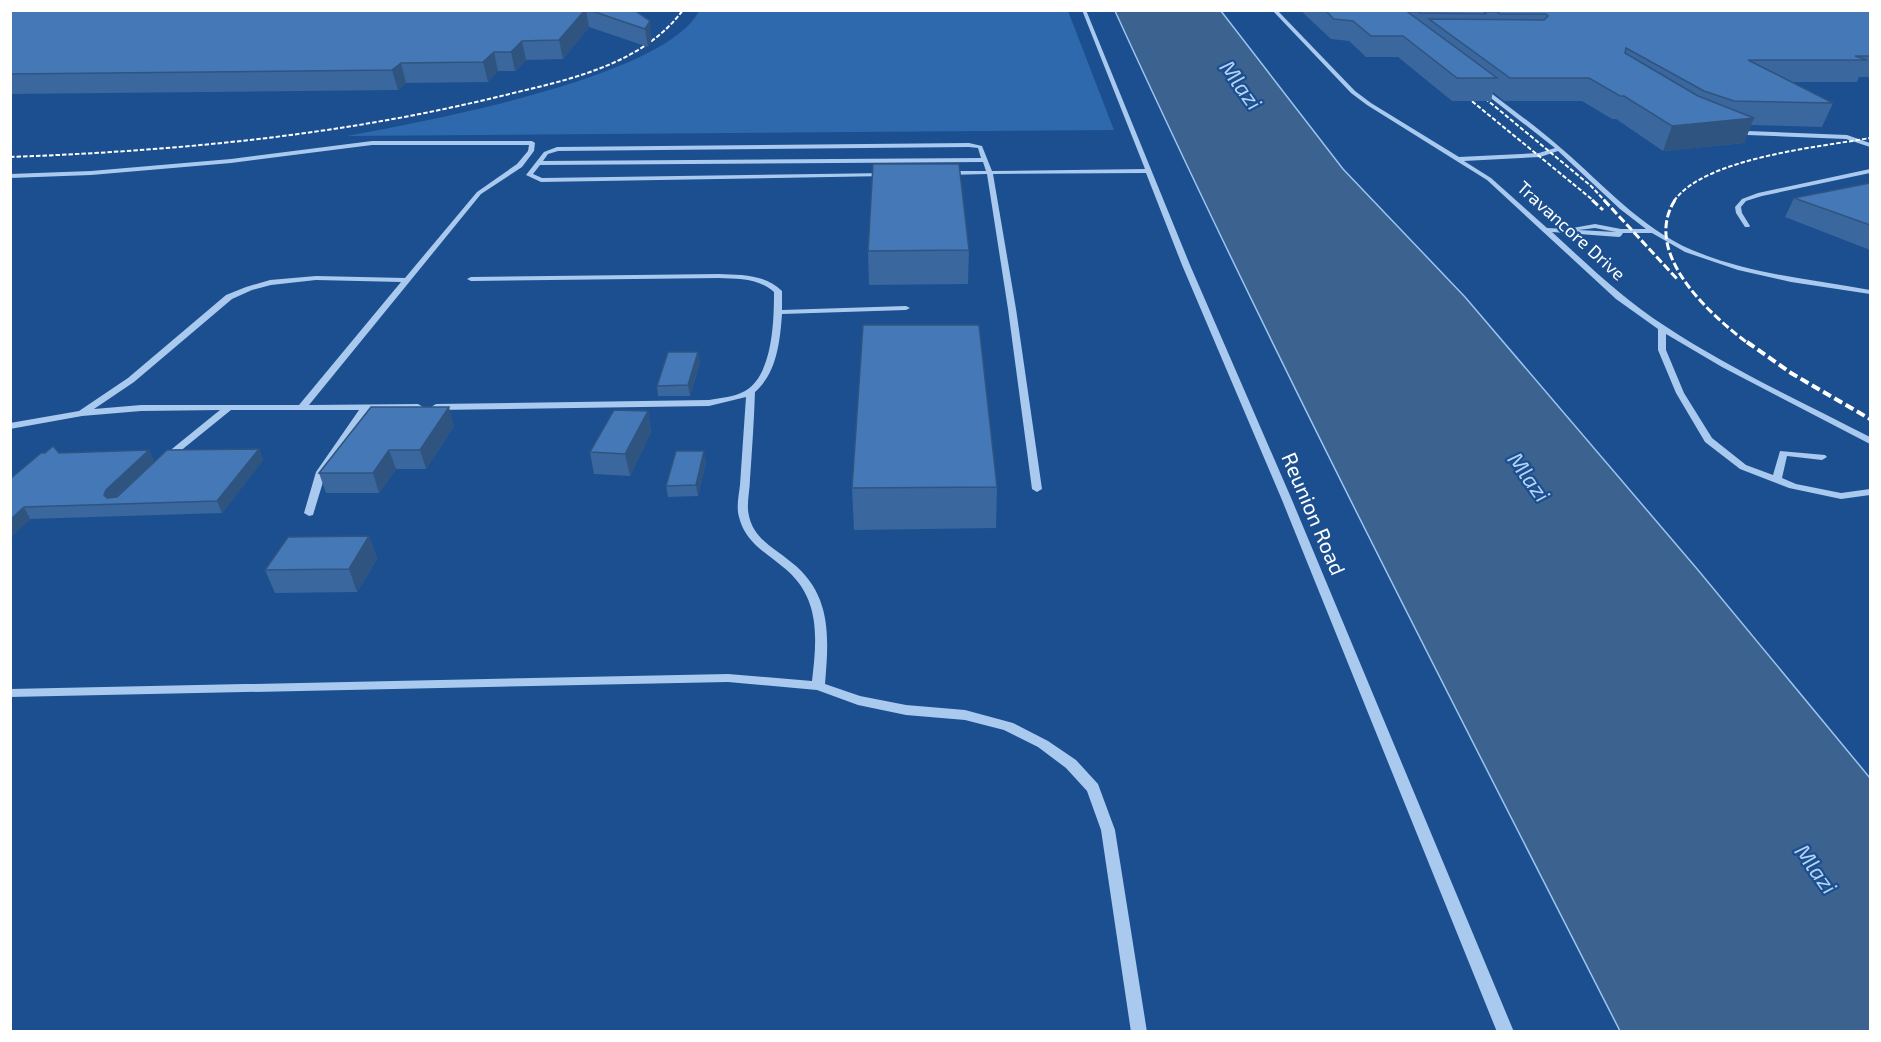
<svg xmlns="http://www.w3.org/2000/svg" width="1881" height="1042" viewBox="0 0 1881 1042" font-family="'Exo 2',sans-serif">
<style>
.green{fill:#2e69ad}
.water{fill:#3c6290;stroke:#9cc4f0;stroke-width:1.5}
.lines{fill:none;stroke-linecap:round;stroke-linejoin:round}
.minor{fill:#a9c9ee;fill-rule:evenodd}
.rail-far2{stroke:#fff;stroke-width:2;stroke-dasharray:4.5 2;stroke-linecap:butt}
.rail-far1{stroke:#fff;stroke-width:3;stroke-dasharray:8 3;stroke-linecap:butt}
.rail{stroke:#fff;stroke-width:4;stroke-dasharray:9 4;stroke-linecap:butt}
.wall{fill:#3a679d}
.shaded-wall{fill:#305480}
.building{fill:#4478b7;stroke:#305480;stroke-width:1.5}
.labels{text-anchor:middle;stroke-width:4.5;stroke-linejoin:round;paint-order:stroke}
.far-street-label{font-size:18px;fill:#fff;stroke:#1b4f8f}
.street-label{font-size:21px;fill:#fff;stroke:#1b4f8f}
.water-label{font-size:22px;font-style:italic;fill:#b5d3f5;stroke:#1b4f8f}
</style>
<rect width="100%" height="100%" fill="#1b4f8f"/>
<path class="green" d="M699,11H1068L1114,130L347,136C421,122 665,78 699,11Z"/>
<path class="water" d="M1115,11H1221L1343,169L1465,297L1698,570L1870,778V1031H1620C1448,693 1273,356 1115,11Z"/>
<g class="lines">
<g class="minor">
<path d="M1082,10H1086L1190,265L1292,500L1514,1032H1497L1282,500L1182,265L1146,173L993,174L1016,309L1042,489L1037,492L1032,489L1008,309L987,174L947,175L944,173L947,171H986L983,162L540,165L533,174L542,178L889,173L890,174L887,176L541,182L526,175L544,152L557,147L969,143L982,146L992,171L1145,169ZM969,147L978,148L981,158L543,161L548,154L558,151Z"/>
<path d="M1272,10H1277L1355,91L1371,103L1459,157L1539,153L1555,148L1478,88L1483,87C1509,107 1537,127 1562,149C1604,185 1641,228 1692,250C1749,274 1810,279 1870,290V294L1791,282L1738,270L1685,252L1652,233H1623L1621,236L1619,237L1552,232C1588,265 1623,299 1665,326C1730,369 1802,402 1870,437V444L1722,367L1666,334V350L1684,393L1712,438L1746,465L1773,475L1780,451L1825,455L1827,457L1822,460L1787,456L1782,478L1796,484L1841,493L1870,489V495L1841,499L1789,488L1740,469L1705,442L1676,393L1658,350V329L1616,299L1487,180L1367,105L1351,93ZM1558,151L1620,209L1646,229H1621L1595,224L1567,229L1547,228L1491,178L1464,161L1540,157ZM1595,228L1616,232L1578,230Z"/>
<polygon points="1735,128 1748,131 1847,135 1870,143 1870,147 1846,139 1748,135 1733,131 1733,129"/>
<path d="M372,141H532L535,143L534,151L522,167L481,194L309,405L418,404L423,407L418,410H369L326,472L313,515L309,516L304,513L316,472L359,410H231L168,461H162L160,459L162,457L220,410L141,411L82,416L10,429V423L79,411L128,378L226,295L246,287L270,280L316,276L405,278L477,192L517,164L528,151L529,145H372L231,163L91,175L10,178V174L91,171L231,159ZM316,280L401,282L299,405H141L94,409L134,382L232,299L252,290L271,285Z"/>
<polygon points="1870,169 1870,173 1762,196 1746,201 1741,207 1742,213 1750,226 1749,227 1745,227 1736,213 1735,207 1742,199 1758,193"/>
<path d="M719,274C741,275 765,274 782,291V310L906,306L910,308L906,310L782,314C780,341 777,373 755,392C754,421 752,450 750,479C750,490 746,505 749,516C754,539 774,548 791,562C832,594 829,637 825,684L860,696L906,705L965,710L1013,723L1048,741L1076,760L1098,784L1115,830L1147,1032H1131L1101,830L1087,791L1066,768L1038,747L1004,730L965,720L906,715L858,705L817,690L728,682L10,697V689L728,674L812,681C817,638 821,597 783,567C765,552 745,542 739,517C736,507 739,494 740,485C742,455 744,426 746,397L709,406L436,410L431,407L436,404L709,400C721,398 734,397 745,391C773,375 774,320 774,292C758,278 739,279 719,278L471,281L467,279L471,277Z"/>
</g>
<g class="rail-far2">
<polyline points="1457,89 1594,201"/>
<polyline points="1475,90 1591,186 1605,201"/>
<path d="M10,157C174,151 337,136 497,97C562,81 641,67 683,10"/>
<path d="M1674,201C1704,158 1819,147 1870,138"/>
</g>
<g class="rail-far1">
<polyline points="1592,200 1603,210"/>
<polyline points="1604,200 1678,280"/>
<path d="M1675,200C1641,253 1710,315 1749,344"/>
</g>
<polyline class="rail" points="1747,342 1791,373 1870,419"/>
</g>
<g class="wall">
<polygon points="10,10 634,10 652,39 648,47 589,27 563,59 526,60 515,71 498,71 488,82 406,83 398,90 10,94"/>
<polygon points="1300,10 1870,10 1870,77 1859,77 1857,82 1792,82 1833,103 1822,127 1751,125 1744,143 1663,151 1616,119 1612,119 1582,101 1504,101 1493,92 1491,101 1452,101 1398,57 1366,57 1349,41 1331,39"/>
<polygon points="1870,183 1870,250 1785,217 1794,198"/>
<polygon points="969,250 968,284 869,285 868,251"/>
<polygon points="700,362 690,396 658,396 657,386"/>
<polygon points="648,411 651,432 630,476 594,474 590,452"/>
<polygon points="454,426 426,469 396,469 379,493 326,493 319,473"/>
<polygon points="259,449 263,460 222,513 30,519 13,535 10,535 10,479 59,453 149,450 154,462 116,497"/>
<polygon points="706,462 698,496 668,497 666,486"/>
<polygon points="997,487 996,528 854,530 852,488"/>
<polygon points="369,536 377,559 357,592 275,593 265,570"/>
</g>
<g class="shaded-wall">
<polygon points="585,10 586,10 589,27 563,59 559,40"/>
<polygon points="650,21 652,39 648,47 645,29"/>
<polygon points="522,41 526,60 515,71 511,52"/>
<polygon points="494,52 498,71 488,82 483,62"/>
<polygon points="401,63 406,83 398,90 392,70"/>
<polygon points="1754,118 1744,143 1663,151 1672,126"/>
<polygon points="698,352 700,362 690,396 688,385"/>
<polygon points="449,407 454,426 426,469 420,450"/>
<polygon points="648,411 651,432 630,476 625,454"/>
<polygon points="259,449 263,460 222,513 217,501"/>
<polygon points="149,450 154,462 111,501 104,495 106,490"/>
<polygon points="389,450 396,469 379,493 373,473"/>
<polygon points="704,451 706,462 698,496 696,485"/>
<polygon points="24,507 30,519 13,535 10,530 10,520"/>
<polygon points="369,536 377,559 357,592 349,569"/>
</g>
<g class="building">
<polygon points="10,10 585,10 559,40 522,41 511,52 494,52 483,62 401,63 392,70 10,74"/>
<polygon points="589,10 634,10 650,21 645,29"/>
<polygon points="1325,10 1405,10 1497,78 1457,78 1403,36 1371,36 1353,21 1334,19"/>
<polygon points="1417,10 1482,10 1486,14 1420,13"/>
<polygon points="1495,10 1870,10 1870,56 1855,56 1867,60 1748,60 1833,103 1734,101 1704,91 1626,48 1625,53 1698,96 1754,118 1672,126 1624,96 1620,96 1589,78 1510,78 1429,19 1544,20 1548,16 1546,14 1500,14"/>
<polygon points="873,164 959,164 969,250 868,251"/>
<polygon points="1870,183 1870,225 1794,198"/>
<polygon points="863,325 979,325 997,487 852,488"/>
<polygon points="668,352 698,352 688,385 657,386"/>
<polygon points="371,407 449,407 420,450 389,450 373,473 319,473"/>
<polygon points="614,410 648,411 625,454 590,452"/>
<polygon points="53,446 59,453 149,450 106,490 104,495 107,498 117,497 167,450 259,449 217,501 24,507 10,520 10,479 41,453 45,453"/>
<polygon points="676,451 704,451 696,485 666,486"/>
<polygon points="369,536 349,569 265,570 288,537"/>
</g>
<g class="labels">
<g class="far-street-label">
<text transform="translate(1571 231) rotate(42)" y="6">Travancore Drive</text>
</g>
<g class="street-label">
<text transform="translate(1313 514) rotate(67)" y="7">Reunion Road</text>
</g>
<g class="water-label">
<text transform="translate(1241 85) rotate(54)" y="8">Mlazi</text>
<text transform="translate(1529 477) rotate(54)" y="8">Mlazi</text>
<text transform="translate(1816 869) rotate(54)" y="8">Mlazi</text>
</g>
</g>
<rect width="1881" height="1042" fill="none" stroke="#ffffff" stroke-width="24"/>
</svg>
